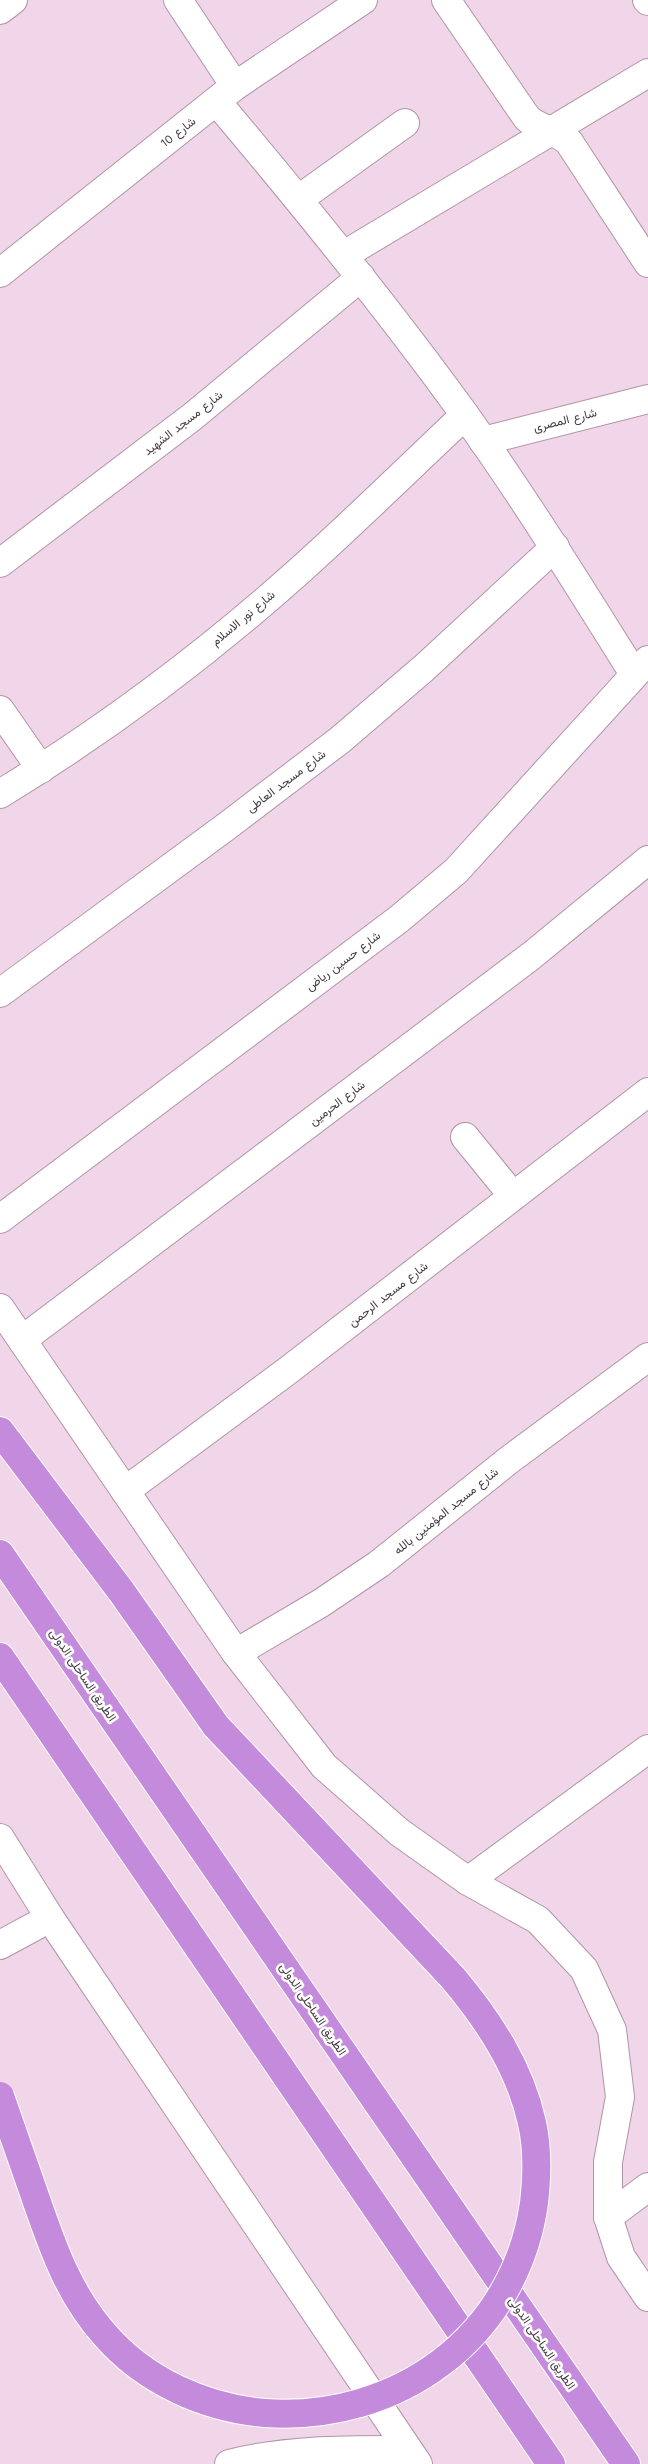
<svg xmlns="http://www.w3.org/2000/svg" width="648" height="2464" viewBox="0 0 648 2464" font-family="'Work Sans',Vazirmatn,sans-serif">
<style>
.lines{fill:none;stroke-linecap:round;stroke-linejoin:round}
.minor-casing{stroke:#af95a7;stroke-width:30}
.tertiary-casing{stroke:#af95a7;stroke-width:30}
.trunk-casing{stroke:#fff;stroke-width:30}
.minor{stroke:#fff;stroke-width:28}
.tertiary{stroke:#fff;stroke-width:28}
.trunk{stroke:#c48bdc;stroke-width:28}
.trunk-bridge-casing{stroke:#fff;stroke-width:30;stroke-linecap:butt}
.trunk-bridge{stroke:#c48bdc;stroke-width:28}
.labels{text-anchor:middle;stroke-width:5;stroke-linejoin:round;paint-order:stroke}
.street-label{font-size:12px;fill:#433840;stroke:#fff}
</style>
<rect width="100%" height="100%" fill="#f1d5e9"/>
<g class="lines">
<defs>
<g id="minor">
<polyline points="178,0 235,86"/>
<path d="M446,0L527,118C540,130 556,130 569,142L648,263"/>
<polyline points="647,0 648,1"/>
<polyline points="0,10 13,0"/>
<path d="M217,102C303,204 387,307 465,415C525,499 579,586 634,674"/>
<polyline points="299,199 405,123"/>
<polyline points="344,255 648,73"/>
<polyline points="0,273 235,86 363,0"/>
<polyline points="483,441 648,399"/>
<polyline points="0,563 192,417 361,277"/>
<polyline points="0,710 41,769"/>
<path d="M0,794C105,730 205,655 297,573C354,522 409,468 465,415"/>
<polyline points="0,993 227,826 340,740 424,668 555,547"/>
<polyline points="465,1137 513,1196"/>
<polyline points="0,1219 399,919 456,871 648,660"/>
<polyline points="0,1308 236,1653 324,1766 399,1832 468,1881 538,1920 584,1969 612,2030 620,2097 608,2162 608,2217 621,2257 648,2297"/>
<polyline points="22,1340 531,956 648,860"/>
<polyline points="125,1491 286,1372 648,1092"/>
<polyline points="236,1653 321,1603 379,1564 509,1460 648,1357"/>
<polyline points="468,1881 648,1749"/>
<polyline points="0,1945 50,1918"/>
<polyline points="608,2217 648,2187"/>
<path d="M229,2464C288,2449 348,2450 408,2450"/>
</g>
<polyline id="tertiary" points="0,1838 50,1918 418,2464"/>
<g id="trunk">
<polyline points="0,1431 121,1591 216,1726"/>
<polyline points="0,1554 626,2464"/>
<polyline points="0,1657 551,2464"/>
</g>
</defs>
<use href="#minor" class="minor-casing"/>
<use href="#tertiary" class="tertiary-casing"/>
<use href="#trunk" class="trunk-casing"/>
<use href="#minor" class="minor"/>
<use href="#tertiary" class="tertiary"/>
<use href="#trunk" class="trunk"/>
<defs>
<path id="trunk-bridge" d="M0,2096C12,2131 25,2167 37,2202C54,2251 70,2296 105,2335C145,2381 205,2408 265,2413C398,2422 515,2337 534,2203C537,2177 538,2149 532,2123C520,2068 489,2021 453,1978L216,1726"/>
</defs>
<use href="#trunk-bridge" class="trunk-bridge-casing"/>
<use href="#trunk-bridge" class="trunk-bridge"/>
</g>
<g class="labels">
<g class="street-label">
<text transform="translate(178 132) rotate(-38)" y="4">شارع 10</text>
<text transform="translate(565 420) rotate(-14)" y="4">شارع المصرى</text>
<text transform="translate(183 423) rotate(-38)" y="4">شارع مسجد الشهيد</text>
<text transform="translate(243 618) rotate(-40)" y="4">شارع نور الاسلام</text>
<text transform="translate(286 781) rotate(-37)" y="4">شارع مسجد العاطى</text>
<text transform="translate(343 961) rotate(-37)" y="4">شارع حسين رياض</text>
<text transform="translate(337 1103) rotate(-37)" y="4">شارع الحرمين</text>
<text transform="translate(388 1294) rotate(-38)" y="4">شارع مسجد الرحمن</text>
<text transform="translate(446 1511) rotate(-39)" y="4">شارع مسجد المؤمنين بالله</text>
<text transform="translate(83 1675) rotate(56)" y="4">الطريق الساحلى الدولى</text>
<text transform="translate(313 2009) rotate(56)" y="4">الطريق الساحلى الدولى</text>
<text transform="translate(542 2343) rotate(56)" y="4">الطريق الساحلى الدولى</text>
</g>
</g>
</svg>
